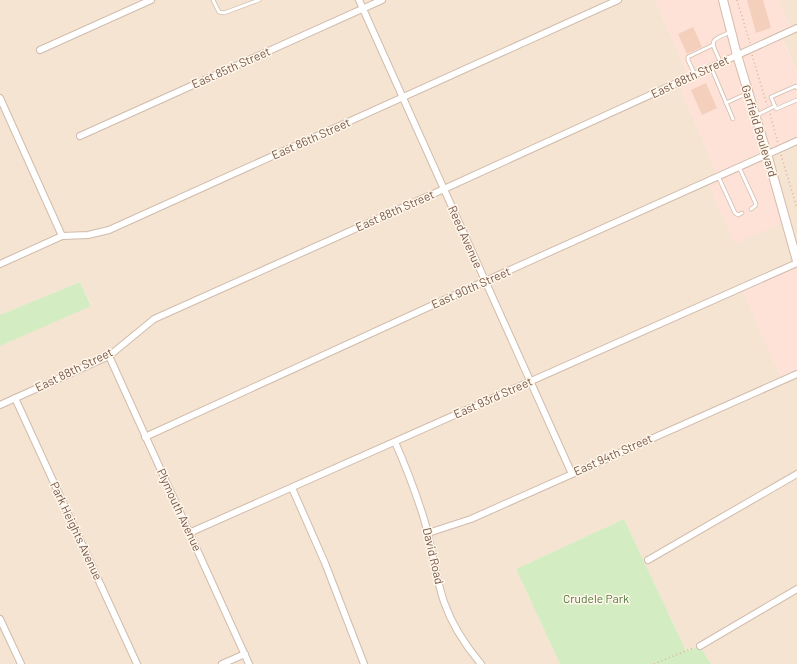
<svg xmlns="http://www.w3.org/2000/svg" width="797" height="664" viewBox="0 0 797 664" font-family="Barlow,sans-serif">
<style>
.residential{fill:#f5e4d2}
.commercial{fill:#fee2d7}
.green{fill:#d4ecc2}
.building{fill:#f4cfbb}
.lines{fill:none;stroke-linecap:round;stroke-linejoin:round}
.lane-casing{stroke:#d1bcac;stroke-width:4.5}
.street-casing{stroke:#d1bcac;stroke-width:8}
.secondary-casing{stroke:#d5bbaa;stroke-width:10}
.path{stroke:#d9b29d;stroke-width:1.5;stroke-dasharray:1 3;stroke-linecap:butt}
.lane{stroke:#fff;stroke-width:3}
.street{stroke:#fff;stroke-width:6}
.secondary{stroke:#fff;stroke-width:8}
.labels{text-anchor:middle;stroke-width:3;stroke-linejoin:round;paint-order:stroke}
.street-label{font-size:12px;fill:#775748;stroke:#fff7eb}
.park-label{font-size:12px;fill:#51783d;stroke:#fff7eb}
</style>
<rect width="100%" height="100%" fill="#fdf3e4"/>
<g class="residential">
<polygon points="0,0 655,0 689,77 678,82 718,176 797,141 797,664 711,664 700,646 686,651 624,519 516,569 560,664 0,664 0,346 91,305 80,282 0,315"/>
<polygon points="778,0 797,0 797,72 781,35 792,30"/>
</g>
<g class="commercial">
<polygon points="655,0 778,0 792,30 781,36 797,72 797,141 767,155 786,221 735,244 707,182 718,176 678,82 689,77"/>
<polygon points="797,263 797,374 782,380 741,288"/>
</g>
<g class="green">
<polygon points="80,282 91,306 0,346 0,315"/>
<polygon points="624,519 686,651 700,646 711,664 560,664 516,569"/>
</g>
<g class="building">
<polygon points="747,0 763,0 771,28 756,33"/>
<polygon points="693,27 702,47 687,54 678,34"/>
<polygon points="706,83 717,108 702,115 691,90"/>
</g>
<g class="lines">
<defs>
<g id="lane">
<polyline points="213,0 219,12 224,13 259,0"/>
<path d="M721,63C711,41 707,41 731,32"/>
<polyline points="711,67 733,119"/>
<polyline points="695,75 688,60 688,57 713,45"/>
<polyline points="797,88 796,86 771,97 776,109 797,100"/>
<polyline points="726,103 748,93"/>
<polyline points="757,115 775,106"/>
<polyline points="739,167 756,204 755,206 751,209"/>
<polyline points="718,176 735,213 738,215 742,213"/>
</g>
<g id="street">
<polyline points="359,0 572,474"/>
<polyline points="40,50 151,0"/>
<polyline points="0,98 62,236"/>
<polyline points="80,136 382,0"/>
<polyline points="0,264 62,236 88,235 109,230 618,0"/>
<polyline points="109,356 249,664"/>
<polyline points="15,398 137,664"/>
<polyline points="0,405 109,356 154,319 444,189 797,28"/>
<polyline points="145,437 481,283 797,141"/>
<path d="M395,442C406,467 416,493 424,519C432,546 435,575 444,602C452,625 465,645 481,664"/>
<polyline points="292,488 325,563 364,664"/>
<polyline points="189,533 797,263"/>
<polyline points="428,533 471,519 797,374"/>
<polyline points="648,560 797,474"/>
<polyline points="0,619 21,664"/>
<polyline points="700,646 797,589"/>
<polyline points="222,664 245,654"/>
</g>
<polyline id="secondary" points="723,0 737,55 767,154 797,261"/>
</defs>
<use href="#lane" class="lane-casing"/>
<use href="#street" class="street-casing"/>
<use href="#secondary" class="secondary-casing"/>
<g class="path">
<polyline points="737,0 750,43"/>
<polyline points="752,55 767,105"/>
<polyline points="770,114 778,143"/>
<polyline points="781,155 797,208"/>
<polyline points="654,664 693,648"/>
</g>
<use href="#lane" class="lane"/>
<use href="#street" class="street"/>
<use href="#secondary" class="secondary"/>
</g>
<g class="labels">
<g class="street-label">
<text transform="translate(231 68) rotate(-24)" y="4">East 85th Street</text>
<text transform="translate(690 77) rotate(-25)" y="4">East 88th Street</text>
<text transform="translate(759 131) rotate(73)" y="4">Garfield Boulevard</text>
<text transform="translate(311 139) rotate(-24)" y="4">East 86th Street</text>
<text transform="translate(395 211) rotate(-24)" y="4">East 88th Street</text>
<text transform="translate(465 237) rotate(66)" y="4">Reed Avenue</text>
<text transform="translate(471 288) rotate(-24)" y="4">East 90th Street</text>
<text transform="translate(74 370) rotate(-26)" y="4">East 88th Street</text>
<text transform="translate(493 398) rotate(-24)" y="4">East 93rd Street</text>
<text transform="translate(613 455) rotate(-24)" y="4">East 94th Street</text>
<text transform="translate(179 510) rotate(65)" y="4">Plymouth Avenue</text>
<text transform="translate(76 531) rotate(65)" y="4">Park Heights Avenue</text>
<text transform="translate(433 556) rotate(77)" y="4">David Road</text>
</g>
<g class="park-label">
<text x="596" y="603">Crudele Park</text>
</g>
</g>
</svg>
